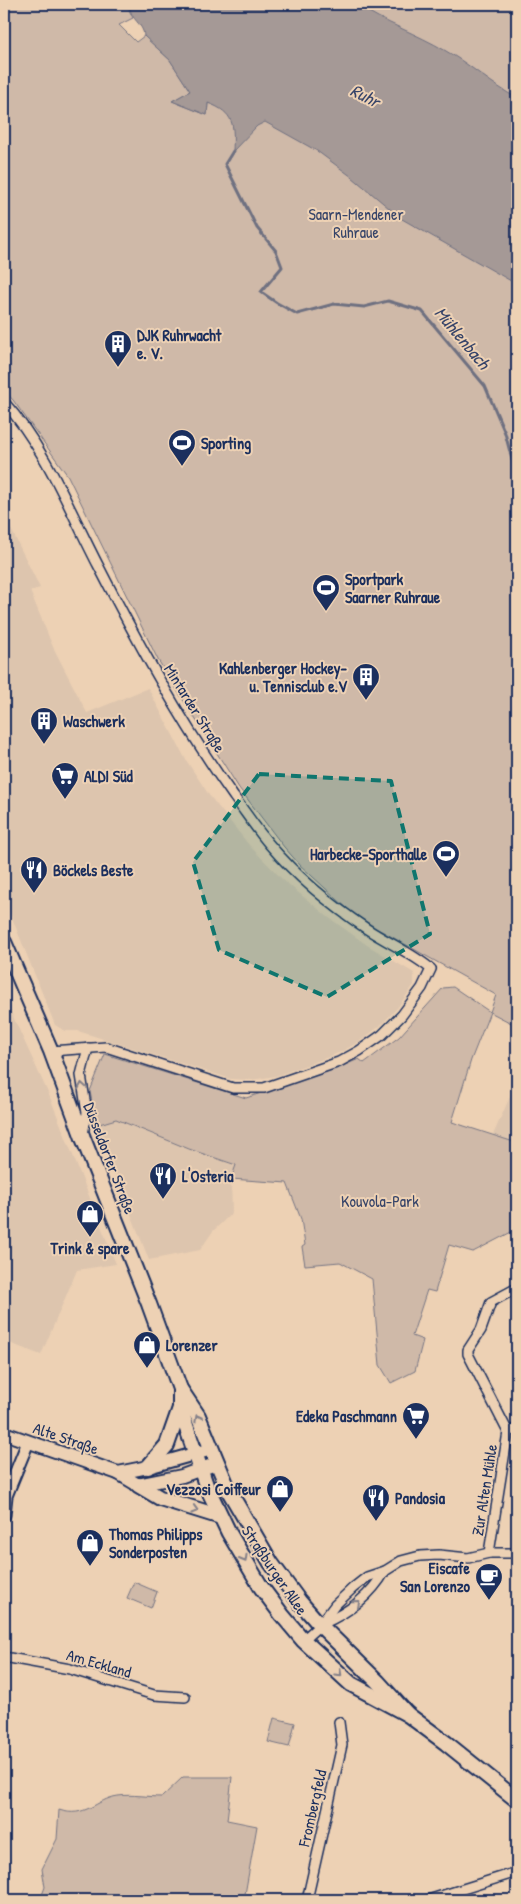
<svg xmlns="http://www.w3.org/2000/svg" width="521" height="1904" viewBox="0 0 521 1904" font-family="'Patrick Hand',sans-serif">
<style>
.built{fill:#ddc5ae}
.green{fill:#cfb9a8;stroke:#757483}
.water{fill:#a59996;stroke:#6e6f80}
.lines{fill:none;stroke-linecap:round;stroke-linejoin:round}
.stream{stroke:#6e6f80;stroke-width:3}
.minor-casing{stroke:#1b2f5e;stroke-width:12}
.tertiary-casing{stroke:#1b2f5e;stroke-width:15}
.secondary-casing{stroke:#1b2f5e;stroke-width:16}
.primary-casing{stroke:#1b2f5e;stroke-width:18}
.minor{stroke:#edd1b4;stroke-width:9}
.tertiary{stroke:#edd1b4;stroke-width:11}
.secondary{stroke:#edd1b4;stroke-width:12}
.primary{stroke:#edd1b4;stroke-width:14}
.oneway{stroke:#848089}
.marked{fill:#0f766e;fill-opacity:0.2;stroke:#0f766e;stroke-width:4;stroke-dasharray:10 6;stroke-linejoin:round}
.labels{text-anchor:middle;stroke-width:4;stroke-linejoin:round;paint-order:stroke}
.park-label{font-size:16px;fill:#364469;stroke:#edd1b4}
.poi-label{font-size:16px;font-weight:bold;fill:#1b2f5e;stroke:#edd1b4;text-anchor:start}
.street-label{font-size:16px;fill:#1b2f5e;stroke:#edd1b4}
.water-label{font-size:18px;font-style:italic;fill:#374469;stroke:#edd1b4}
</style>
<rect width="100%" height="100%" fill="#edd1b4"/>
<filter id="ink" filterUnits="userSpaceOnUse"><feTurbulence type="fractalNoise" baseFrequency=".02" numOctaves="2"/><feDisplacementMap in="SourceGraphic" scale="10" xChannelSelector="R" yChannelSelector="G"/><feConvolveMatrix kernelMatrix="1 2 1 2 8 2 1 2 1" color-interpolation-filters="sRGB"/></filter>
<g filter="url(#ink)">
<g class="built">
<polygon points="10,527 40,588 30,591 53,647 87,713 148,688 186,760 209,795 249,845 282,879 328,917 367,945 414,973 414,985 398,1007 380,1026 363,1039 343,1051 326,1058 276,1076 252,1080 231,1079 78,1031 65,1031 55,1025 4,898 4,530"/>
<polygon points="4,997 49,1095 116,1264 77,1270 41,1355 4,1341"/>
<polygon points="517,1081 517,1143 493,1135"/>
<polygon points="116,1119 189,1149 237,1166 231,1179 232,1213 213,1231 200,1250 149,1260 96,1125"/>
</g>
<g class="green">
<polygon points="4,4 131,4 129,10 133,18 119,25 136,42 144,36 170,60 190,91 172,101 207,115 208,103 222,108 206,4 517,4 517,1026 490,1012 471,1060 452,1122 517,1143 517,1229 473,1252 449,1245 435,1292 427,1290 412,1336 423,1340 415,1371 391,1383 380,1365 372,1279 340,1262 305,1265 302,1247 305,1245 301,1219 287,1183 231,1179 236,1165 189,1149 116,1119 96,1125 90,1091 105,1054 246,1098 338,1068 359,1059 364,1063 399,1037 443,988 453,987 490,1012 496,995 376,928 349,910 300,865 284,847 239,788 158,660 68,476 13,400 4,390"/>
<polygon points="134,1582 157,1592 151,1608 127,1598"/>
<polygon points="274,1718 295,1723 289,1747 268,1742"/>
<path d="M183,1777H232L227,1820L257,1826L244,1900H28L42,1895L45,1887L42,1869L57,1839L59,1810C86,1819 96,1799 118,1796C132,1794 148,1797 162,1797Z"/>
</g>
<path class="water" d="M131,4H356C386,24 416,33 446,51C471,65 492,85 517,98V291L511,281L402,219L352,177L317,151L265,122L257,126L233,151C234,125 235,113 208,103L207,115L172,101L190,91L170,60L144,36C143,22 127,18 131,4Z"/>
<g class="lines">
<polyline class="stream" points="233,151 225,164 257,228 276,251 282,267 261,292 277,303 297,314 334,304 364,307 388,301 422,311 485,386 505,433 514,467 517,471"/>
<defs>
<g id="minor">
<path d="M4,402C46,449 69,509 98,565C139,645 182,724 234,797C246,813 257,830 270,845C298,878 331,905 367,929C388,943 412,953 431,969L422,988L402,1015L382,1035L359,1051L339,1062L264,1088H233L106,1047L51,1051"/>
<polyline points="83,1134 87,1113 81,1075 88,1048"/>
<polyline points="508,1432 517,1428"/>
<polyline points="489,1553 508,1432 468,1354 468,1350 481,1330 491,1302 517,1288"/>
<path d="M322,1624C348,1613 371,1595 385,1571"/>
<polyline points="303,1640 320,1625 335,1605 353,1588 367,1577 385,1571 401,1561 420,1556 439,1555 468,1558 489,1553 517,1553"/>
<polyline points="4,1657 70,1669 154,1695 185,1697"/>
<polyline points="307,1900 342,1745 339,1722"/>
<polyline points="428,1900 517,1872"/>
</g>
<polyline id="tertiary" points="4,1515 6,1496 28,1442"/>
<g id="secondary">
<polyline points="4,1433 118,1473 138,1485 182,1476 218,1463"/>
<polyline points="118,1473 148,1467 212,1449"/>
</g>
<g id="primary">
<polyline points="4,942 51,1051 83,1138 149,1304 180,1389 198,1416 229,1491 271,1563 299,1601 320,1625 378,1682 407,1714"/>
<polyline points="180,1389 180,1408 206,1485 229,1533 261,1587 282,1615 303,1640 351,1684 407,1714 446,1743 517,1800"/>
<polyline points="148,1467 167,1445 180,1408"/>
<polyline points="138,1485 160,1498 221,1517"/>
</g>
</defs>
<use href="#minor" class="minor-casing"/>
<use href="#tertiary" class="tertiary-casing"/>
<use href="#secondary" class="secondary-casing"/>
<use href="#primary" class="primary-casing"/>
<use href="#minor" class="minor"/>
<use href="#tertiary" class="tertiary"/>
<use href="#secondary" class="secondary"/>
<use href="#primary" class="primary"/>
</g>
<defs><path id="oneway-chevron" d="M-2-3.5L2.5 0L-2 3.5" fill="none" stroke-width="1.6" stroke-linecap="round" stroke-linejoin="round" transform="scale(1.25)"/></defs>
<g class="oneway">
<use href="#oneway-chevron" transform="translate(82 1086) rotate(-99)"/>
<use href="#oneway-chevron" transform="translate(198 1418) rotate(-118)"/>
<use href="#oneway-chevron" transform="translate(195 1510) rotate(17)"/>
<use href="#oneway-chevron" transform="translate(244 1559) rotate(60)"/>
<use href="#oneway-chevron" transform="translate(357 1603) rotate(-41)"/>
<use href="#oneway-chevron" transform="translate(339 1673) rotate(43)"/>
</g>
</g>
<path class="marked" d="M259,774L391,781L430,934L327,997L219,950L193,862Z"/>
<defs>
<symbol id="building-pin" viewBox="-11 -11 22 30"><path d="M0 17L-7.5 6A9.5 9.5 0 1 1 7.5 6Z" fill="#1b2f5e" stroke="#edd1b4"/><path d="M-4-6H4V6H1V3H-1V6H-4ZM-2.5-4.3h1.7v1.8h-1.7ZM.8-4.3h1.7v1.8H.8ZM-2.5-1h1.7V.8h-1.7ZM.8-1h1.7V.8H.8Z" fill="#fff"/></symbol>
<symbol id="stadium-pin" viewBox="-11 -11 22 30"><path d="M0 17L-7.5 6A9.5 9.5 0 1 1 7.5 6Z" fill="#1b2f5e" stroke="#edd1b4"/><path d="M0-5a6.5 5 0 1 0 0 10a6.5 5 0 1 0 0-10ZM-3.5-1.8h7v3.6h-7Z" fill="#fff"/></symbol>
<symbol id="supermarket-pin" viewBox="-11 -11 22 30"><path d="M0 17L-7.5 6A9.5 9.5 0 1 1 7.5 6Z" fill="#1b2f5e" stroke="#edd1b4"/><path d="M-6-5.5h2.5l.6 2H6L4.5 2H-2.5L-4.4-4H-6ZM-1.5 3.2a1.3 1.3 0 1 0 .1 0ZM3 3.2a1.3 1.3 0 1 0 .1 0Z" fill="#fff"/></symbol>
<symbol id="restaurant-pin" viewBox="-11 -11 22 30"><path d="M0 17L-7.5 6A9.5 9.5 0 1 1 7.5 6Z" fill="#1b2f5e" stroke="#edd1b4"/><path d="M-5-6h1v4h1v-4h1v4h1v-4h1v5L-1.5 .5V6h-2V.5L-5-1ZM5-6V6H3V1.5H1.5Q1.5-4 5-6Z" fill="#fff"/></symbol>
<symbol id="shop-pin" viewBox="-11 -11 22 30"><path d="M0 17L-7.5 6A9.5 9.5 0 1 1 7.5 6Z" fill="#1b2f5e" stroke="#edd1b4"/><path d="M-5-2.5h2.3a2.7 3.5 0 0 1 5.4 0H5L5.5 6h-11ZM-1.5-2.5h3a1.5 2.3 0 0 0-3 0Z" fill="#fff"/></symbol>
<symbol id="cafe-pin" viewBox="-11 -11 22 30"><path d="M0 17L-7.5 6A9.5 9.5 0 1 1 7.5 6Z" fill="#1b2f5e" stroke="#edd1b4"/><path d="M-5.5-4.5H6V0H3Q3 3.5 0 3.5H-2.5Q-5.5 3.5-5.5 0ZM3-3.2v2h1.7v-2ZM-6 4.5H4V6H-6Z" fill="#fff"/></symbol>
</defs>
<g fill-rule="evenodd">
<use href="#building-pin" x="102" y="328" width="32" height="43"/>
<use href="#stadium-pin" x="166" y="427" width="32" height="43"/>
<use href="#stadium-pin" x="310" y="572" width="32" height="43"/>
<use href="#building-pin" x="350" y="661" width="32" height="43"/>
<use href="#building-pin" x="28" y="705" width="32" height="43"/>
<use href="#supermarket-pin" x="49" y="760" width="32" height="43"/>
<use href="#stadium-pin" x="430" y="838" width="32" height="43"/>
<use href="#restaurant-pin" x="18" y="854" width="32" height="43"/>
<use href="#restaurant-pin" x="147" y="1160" width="32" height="43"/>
<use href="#shop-pin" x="74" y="1198" width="32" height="43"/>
<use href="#shop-pin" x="131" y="1329" width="32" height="43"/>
<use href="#supermarket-pin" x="400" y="1400" width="32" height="43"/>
<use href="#shop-pin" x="264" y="1473" width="32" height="43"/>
<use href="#restaurant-pin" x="360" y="1482" width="32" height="43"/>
<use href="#shop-pin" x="74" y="1527" width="32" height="43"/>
<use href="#cafe-pin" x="473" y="1561" width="32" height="43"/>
</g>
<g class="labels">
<g class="park-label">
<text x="356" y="220">Saarn-Mendener<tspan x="356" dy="18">Ruhraue</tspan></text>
<text x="380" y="1207">Kouvola-Park</text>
</g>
<g class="poi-label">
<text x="137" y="341">DJK Ruhrwacht<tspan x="137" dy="18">e. V.</tspan></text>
<text x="201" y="449">Sporting</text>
<text x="345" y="585">Sportpark<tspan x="345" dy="18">Saarner Ruhraue</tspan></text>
<text x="347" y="674" text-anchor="end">Kahlenberger Hockey-<tspan x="347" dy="18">u. Tennisclub e.V</tspan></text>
<text x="63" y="727">Waschwerk</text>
<text x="84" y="782">ALDI Süd</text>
<text x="427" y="860" text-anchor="end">Harbecke-Sporthalle</text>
<text x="53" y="876">Böckels Beste</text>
<text x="182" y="1182">L'Osteria</text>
<text x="90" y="1254" text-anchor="middle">Trink &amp; spare</text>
<text x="166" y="1351">Lorenzer</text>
<text x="397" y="1422" text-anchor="end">Edeka Paschmann</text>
<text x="261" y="1495" text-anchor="end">Vezzosi Coiffeur</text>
<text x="395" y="1504">Pandosia</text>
<text x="109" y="1540">Thomas Philipps<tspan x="109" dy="18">Sonderposten</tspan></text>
<text x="470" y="1574" text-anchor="end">Eiscafe<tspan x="470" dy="18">San Lorenzo</tspan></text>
</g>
<g class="street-label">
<text transform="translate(195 708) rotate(58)" y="6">Mintarder Straße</text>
<text transform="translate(110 1158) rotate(69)" y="6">Düsseldorfer Straße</text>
<text transform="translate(66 1438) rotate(19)" y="6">Alte Straße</text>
<text transform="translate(484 1490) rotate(-81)" y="6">Zur Alten Mühle</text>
<text transform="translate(275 1570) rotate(56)" y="6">Straßburger Allee</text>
<text transform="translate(99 1663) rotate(16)" y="6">Am Eckland</text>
<text transform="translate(312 1808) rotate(-77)" y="6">Frombergfeld</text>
</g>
<g class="water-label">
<text transform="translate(365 96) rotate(27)" y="6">Ruhr</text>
<text transform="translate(462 338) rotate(50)" y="6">Mühlenbach</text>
</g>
</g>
<rect width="521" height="1904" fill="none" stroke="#edd1b4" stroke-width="20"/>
<rect x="10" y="10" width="501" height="1884" fill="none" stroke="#1b2f5e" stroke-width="2" filter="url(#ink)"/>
</svg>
